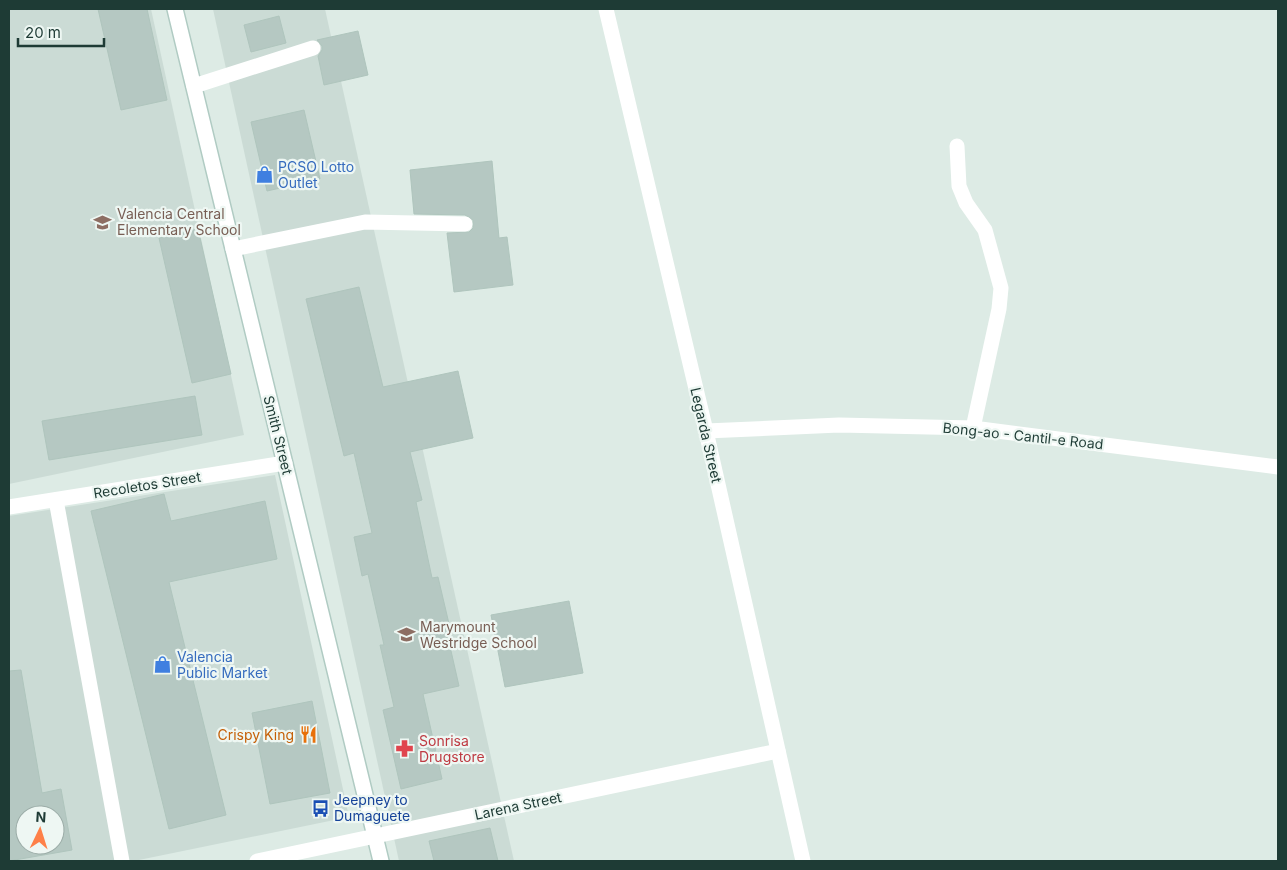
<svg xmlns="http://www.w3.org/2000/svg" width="1287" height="870" viewBox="0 0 1287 870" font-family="Inter,sans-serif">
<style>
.built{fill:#cbdbd5;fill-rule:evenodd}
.building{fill:#b5c8c2;stroke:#afc5bd;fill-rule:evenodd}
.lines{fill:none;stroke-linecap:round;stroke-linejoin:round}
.secondary-casing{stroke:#b0cbc3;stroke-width:18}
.service{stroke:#fff;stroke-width:15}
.pedestrian{stroke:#fff;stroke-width:15}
.minor{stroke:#fff;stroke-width:15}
.tertiary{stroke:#fff;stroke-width:15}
.secondary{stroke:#fff;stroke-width:15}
.labels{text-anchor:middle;stroke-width:4.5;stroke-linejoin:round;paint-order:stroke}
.shop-label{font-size:14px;fill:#366cbe;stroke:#eef7f3;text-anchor:start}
.education-label{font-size:14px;fill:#785e54;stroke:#eef7f3;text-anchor:start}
.street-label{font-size:14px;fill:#1e3b35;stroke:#eef7f3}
.food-label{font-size:14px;fill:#c56008;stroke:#eef7f3;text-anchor:end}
.health-label{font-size:14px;fill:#be3a42;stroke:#eef7f3;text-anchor:start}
.transit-label{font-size:14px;fill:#164399;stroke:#eef7f3;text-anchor:start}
</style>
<rect width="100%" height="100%" fill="#ddebe5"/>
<g class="built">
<polygon points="9,9 151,9 244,435 9,484"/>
<polygon points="213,9 325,9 514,861 399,861"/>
<path d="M275,475L349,817L134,861H9V516ZM25,815H55V845H25Z"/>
</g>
<g class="building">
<polygon points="98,9 147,9 167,100 121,110"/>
<polygon points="279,16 286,43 251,52 244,25"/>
<polygon points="358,31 368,75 324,85 318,56 322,50 322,46 317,40"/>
<polygon points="304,110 320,179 267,191 251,122"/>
<polygon points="492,161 499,238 507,237 513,285 454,292 447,233 469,232 473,228 473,220 465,215 414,214 410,170"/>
<polygon points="198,229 231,374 192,383 159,238"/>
<polygon points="359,287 383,387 458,371 473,438 410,452 422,500 416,502 432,578 438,577 450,628 446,629 459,686 423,694 442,779 401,789 383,710 394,707 380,645 384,645 368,574 362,576 354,537 372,533 354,453 344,456 306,299"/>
<polygon points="195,396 202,435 49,460 42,421"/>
<polygon points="164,494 171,521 265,501 277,559 169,582 226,815 169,829 91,511"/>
<polygon points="569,601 583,673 505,687 491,615"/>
<path d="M21,670L42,793L61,789L72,850L9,861V671ZM25,815H55V845H25Z"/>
<polygon points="312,701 330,793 270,804 252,713"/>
<polygon points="490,828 498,861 434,861 429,841"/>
</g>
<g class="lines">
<defs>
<polyline id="secondary" points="175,9 381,861"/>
</defs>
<use href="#secondary" class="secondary-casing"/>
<g class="service">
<polyline points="194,86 313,48"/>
<polyline points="233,249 365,222 465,224"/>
<polyline points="56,500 122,861"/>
</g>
<polyline class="pedestrian" points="9,507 285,463"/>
<g class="minor">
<polyline points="957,146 959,186 966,203 985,230 1001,288 999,309 973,428"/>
<polyline points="257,861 778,751"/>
</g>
<g class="tertiary">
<polyline points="606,9 706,431 803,861"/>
<polyline points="706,431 839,425 973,428 1278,467"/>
</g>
<use href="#secondary" class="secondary"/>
</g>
<defs>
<symbol id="shop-bare" viewBox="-9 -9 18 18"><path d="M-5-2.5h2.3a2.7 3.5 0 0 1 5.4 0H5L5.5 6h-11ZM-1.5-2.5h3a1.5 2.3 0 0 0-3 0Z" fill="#3f7fe0" stroke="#eef7f3" stroke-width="2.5" paint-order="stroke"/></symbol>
<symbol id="school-bare" viewBox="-9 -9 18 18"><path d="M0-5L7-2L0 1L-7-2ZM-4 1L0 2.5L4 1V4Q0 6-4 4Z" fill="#8d6e63" stroke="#eef7f3" stroke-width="2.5" paint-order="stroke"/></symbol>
<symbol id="restaurant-bare" viewBox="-9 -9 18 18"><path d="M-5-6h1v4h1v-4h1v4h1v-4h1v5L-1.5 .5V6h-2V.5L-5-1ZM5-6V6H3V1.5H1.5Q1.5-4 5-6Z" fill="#e8710a" stroke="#eef7f3" stroke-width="2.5" paint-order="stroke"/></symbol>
<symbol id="pharmacy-bare" viewBox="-9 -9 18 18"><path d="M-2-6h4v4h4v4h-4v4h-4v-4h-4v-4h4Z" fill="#e0444e" stroke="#eef7f3" stroke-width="2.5" paint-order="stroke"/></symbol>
<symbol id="bus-bare" viewBox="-9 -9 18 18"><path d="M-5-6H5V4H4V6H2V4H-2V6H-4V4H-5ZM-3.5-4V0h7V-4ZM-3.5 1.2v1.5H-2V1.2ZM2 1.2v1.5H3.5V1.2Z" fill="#1a4fb4" stroke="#eef7f3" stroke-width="2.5" paint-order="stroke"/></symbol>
</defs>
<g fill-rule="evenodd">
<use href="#shop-bare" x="252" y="162" width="25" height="25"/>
<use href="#school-bare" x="90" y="210" width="25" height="25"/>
<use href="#school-bare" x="394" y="622" width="25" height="25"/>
<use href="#shop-bare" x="150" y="652" width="25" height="25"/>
<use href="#restaurant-bare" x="296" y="722" width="25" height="25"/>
<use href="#pharmacy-bare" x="392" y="736" width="25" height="25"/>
<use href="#bus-bare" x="308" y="796" width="25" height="25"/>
</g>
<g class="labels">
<g class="shop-label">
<text x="278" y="172">PCSO Lotto<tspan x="278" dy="16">Outlet</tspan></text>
<text x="177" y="662">Valencia<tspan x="177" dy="16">Public Market</tspan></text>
</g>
<g class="education-label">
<text x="117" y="219">Valencia Central<tspan x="117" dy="16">Elementary School</tspan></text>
<text x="420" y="632">Marymount<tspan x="420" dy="16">Westridge School</tspan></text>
</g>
<g class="street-label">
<text transform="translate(278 435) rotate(76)" y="5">Smith Street</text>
<text transform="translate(706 435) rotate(77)" y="5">Legarda Street</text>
<text transform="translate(1023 436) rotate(6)" y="5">Bong-ao - Cantil-e Road</text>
<text transform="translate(147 485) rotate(-9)" y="5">Recoletos Street</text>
<text transform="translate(518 806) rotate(-12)" y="5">Larena Street</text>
</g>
<g class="food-label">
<text x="294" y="740">Crispy King</text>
</g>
<g class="health-label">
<text x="419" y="746">Sonrisa<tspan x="419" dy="16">Drugstore</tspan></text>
</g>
<g class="transit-label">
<text x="334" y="805">Jeepney to<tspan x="334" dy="16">Dumaguete</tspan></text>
</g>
</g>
<rect width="1287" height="870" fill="none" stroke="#1e3b35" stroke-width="20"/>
<g transform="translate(40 830) rotate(4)"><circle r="24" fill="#eef7f3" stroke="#9baca7"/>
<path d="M0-4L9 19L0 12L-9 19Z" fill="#fe8048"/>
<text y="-8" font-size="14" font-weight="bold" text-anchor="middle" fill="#1e3b35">N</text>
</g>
<path d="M18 38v8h86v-8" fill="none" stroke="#1e3b35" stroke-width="2.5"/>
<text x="25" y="38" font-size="15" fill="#1e3b35" stroke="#eef7f3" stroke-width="4" paint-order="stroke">20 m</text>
</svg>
